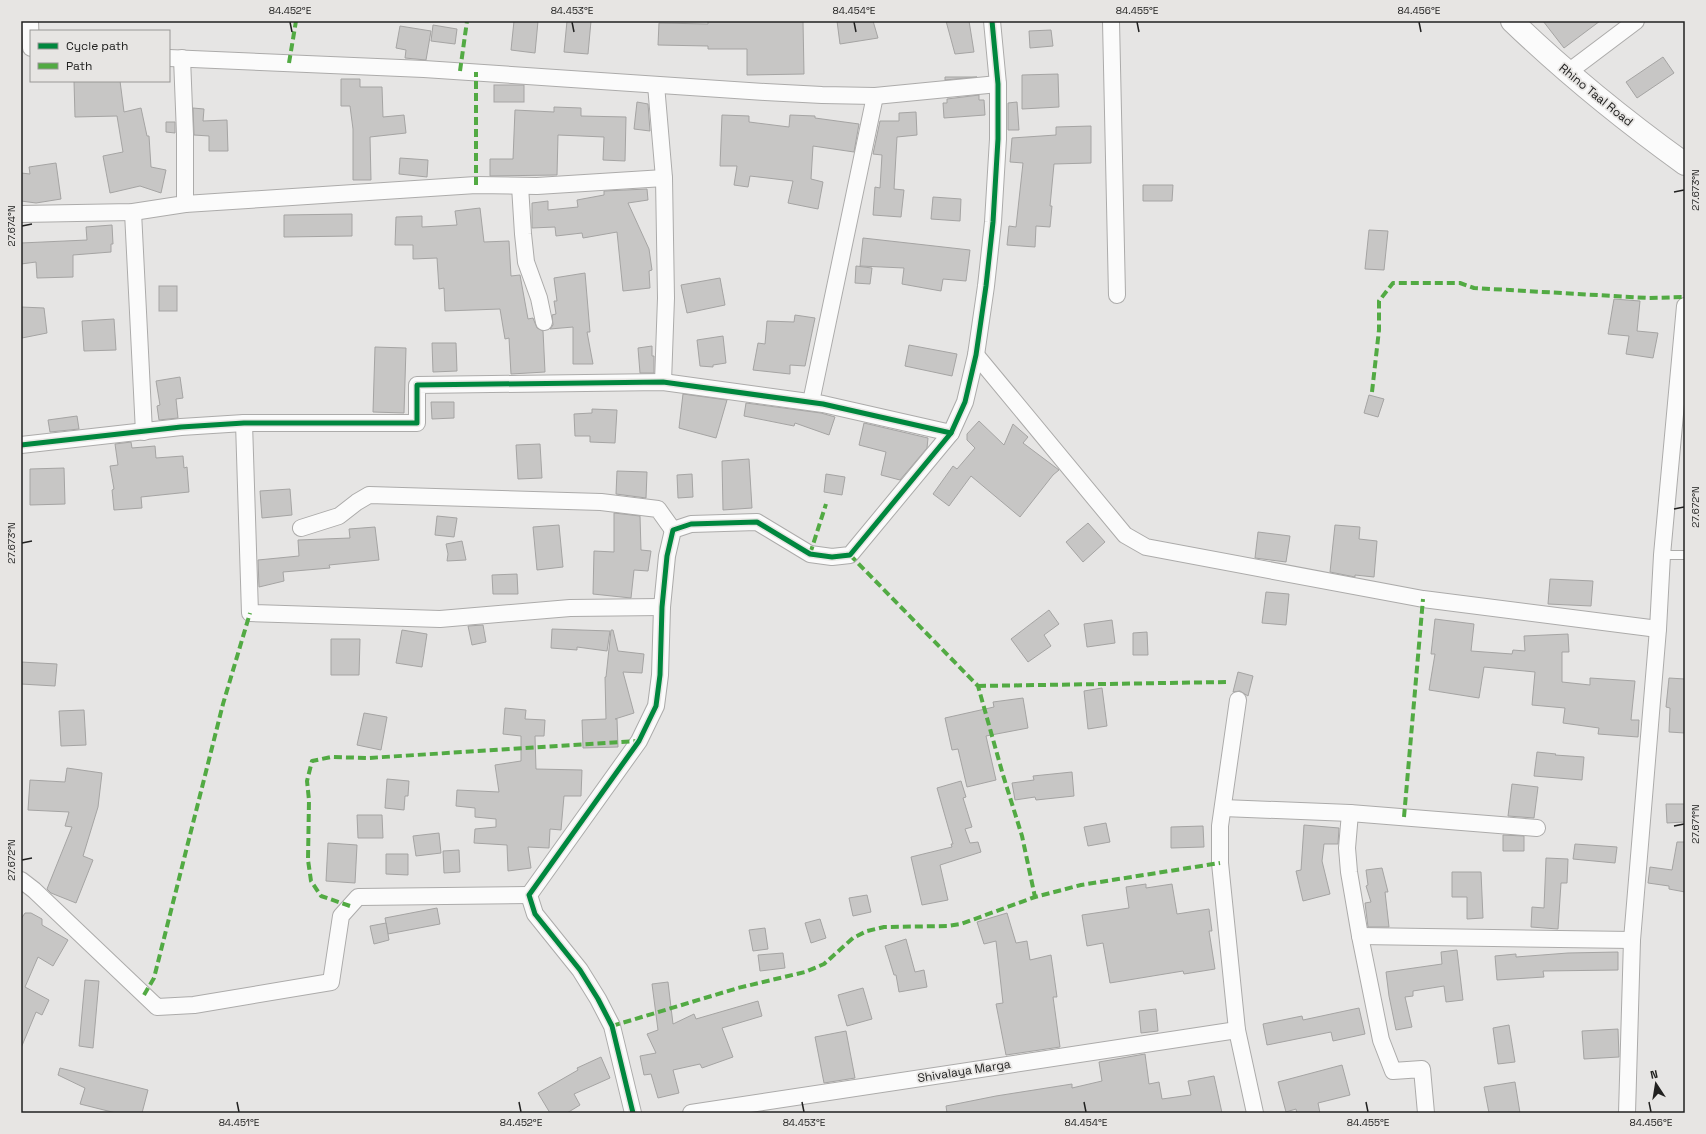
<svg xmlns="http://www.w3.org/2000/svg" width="1706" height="1134" viewBox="0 0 1706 1134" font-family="'Space Grotesk',sans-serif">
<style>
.building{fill:#c7c6c5;stroke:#a5a4a3}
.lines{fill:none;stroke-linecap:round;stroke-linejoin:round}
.lane-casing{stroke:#acabaa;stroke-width:10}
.street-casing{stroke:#acabaa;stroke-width:18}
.secondary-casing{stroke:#acabaa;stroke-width:24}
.lane{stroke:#fbfbfb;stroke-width:8}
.street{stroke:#fbfbfb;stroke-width:16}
.secondary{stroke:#fbfbfb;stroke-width:22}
.quiet{stroke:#52aa43;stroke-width:4;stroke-dasharray:8 4;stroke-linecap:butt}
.cycleway-casing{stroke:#e7e5e3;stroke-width:8}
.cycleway{stroke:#00873e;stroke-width:5}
.ticks{fill:none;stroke:#212120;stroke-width:1.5}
.labels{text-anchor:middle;stroke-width:3.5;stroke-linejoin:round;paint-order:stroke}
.street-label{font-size:12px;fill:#212120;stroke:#e7e5e3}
.neatline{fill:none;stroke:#212120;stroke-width:1.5}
.ticks-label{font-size:10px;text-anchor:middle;fill:#212120}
</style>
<rect width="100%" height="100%" fill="#e6e5e4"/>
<g class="building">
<polygon points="514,21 538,21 535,53 511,50"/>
<polygon points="567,21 591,21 588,54 564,52"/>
<polygon points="708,21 803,21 804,74 747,75 747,49 708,49 708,46 658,45 659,23 708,24"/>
<polygon points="837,21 873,21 878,38 840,44"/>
<polygon points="946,21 969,21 974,52 955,54"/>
<polygon points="1543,21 1600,21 1564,48"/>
<polygon points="433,25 457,29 455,44 431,41"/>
<polygon points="400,26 431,31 426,60 405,58 406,50 396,48"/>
<polygon points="1051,30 1053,46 1030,48 1029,31"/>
<polygon points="1663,57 1674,73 1637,98 1626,82"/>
<polygon points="1058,74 1059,107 1022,109 1022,75"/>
<polygon points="945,77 977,77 945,80"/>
<polygon points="341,79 360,79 360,87 382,87 383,117 404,115 406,133 370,137 371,180 353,180 353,129 350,106 341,106"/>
<polygon points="74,81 120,81 124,112 141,108 147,136 149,136 151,167 166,170 161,193 140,186 110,193 103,156 123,152 117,116 75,117"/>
<rect x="494" y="85" width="30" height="17"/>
<polygon points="979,95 979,100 984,100 985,115 944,118 943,103 947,103 947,99"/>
<polygon points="637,102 648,104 650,131 634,129"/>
<polygon points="1017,102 1019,130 1008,130 1008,103"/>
<polygon points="554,107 581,108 581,116 626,117 625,161 603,160 604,137 558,135 557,175 490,176 490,159 513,159 515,110 554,112"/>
<polygon points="193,108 204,109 203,121 227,120 228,151 209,151 209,136 194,135"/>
<polygon points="916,112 917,135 897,137 894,189 904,190 901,217 873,215 875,187 880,188 882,155 873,154 880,121 899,121 899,113"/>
<polygon points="722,115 749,116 749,122 789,127 790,115 815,116 815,118 859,124 854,152 813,146 811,179 823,182 818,209 788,203 793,181 750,176 748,187 734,185 737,166 720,166"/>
<polygon points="166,122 175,122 175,133 166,132"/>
<polygon points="1091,126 1091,163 1054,164 1050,206 1052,206 1050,227 1036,226 1035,247 1007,245 1009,226 1016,227 1023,163 1010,162 1012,138 1056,135 1056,127"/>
<polygon points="400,158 428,160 427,177 399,174"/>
<polygon points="56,163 61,199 36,203 21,201 21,173 30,174 29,167"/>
<polygon points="1143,185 1173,185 1172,201 1143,201"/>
<polygon points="647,189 648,200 628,203 649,249 652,270 649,271 650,288 623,291 617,232 583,238 582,233 556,236 555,227 532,228 532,203 548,201 548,210 578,207 577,200 604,195 604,191"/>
<polygon points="933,197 961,199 960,221 931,219"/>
<polygon points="480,208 484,242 509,241 511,276 520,275 528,319 533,318 537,328 543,331 545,372 511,374 509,338 505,339 500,309 445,311 444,288 439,289 437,258 413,259 413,245 395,245 396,217 422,216 422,227 457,225 455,211"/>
<polygon points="352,214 352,236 284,237 284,215"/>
<polygon points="112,225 113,244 111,244 111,252 73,255 73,277 37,278 36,262 21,264 21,243 87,240 86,227"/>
<polygon points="1369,230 1388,231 1384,270 1365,269"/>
<polygon points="863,238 970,250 966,281 943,279 941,291 902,284 904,268 860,266"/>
<polygon points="856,266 872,268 870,284 855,283"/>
<polygon points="585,273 590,332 587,332 593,364 573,364 573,327 550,329 553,325 552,315 556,314 554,301 557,301 554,278"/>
<polygon points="720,278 725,305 687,313 681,285"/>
<rect x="159" y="286" width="18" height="25"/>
<polygon points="1614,299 1640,301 1637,331 1658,333 1653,358 1626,354 1629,336 1608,334"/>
<polygon points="21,307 44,308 47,333 22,338"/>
<polygon points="795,315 815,318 805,366 790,365 790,374 753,370 758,343 765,344 767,321 794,322"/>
<polygon points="114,319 116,350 84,351 82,321"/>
<polygon points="723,336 726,363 713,365 713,367 700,366 697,340"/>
<polygon points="432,343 456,343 457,371 433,372"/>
<polygon points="909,345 957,354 952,376 905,366"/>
<polygon points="652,346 652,356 654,356 654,373 640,373 638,348"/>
<polygon points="375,347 406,348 404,413 373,412"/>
<polygon points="180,377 183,398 176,399 178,418 159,420 157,406 160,405 156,381"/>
<polygon points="683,394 727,400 716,438 679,428"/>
<polygon points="1369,395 1384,399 1378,417 1364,413"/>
<polygon points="431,402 454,402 454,418 432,419"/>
<polygon points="746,403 821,413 835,417 829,435 795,423 794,426 744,416"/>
<polygon points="592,409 617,410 615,443 590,442 590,436 575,436 574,414 592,413"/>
<polygon points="77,416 79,429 50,432 48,420"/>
<polygon points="979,421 1004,445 1013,424 1028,437 1023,443 1059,470 1053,475 1020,517 971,476 949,506 933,494 953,466 957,469 975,448 967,440 967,434"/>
<polygon points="864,423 928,438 927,448 900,480 881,475 886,452 859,445"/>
<polygon points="131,442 132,448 155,446 156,458 183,456 184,468 187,467 189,492 141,497 142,508 114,510 112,490 114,489 110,466 118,465 115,444"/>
<polygon points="540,444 542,478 518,479 516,445"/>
<polygon points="749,459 752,508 723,510 722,461"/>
<polygon points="64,468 65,504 30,505 30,469"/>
<polygon points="617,471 647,472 646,498 616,494"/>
<polygon points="692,474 693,497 678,498 677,475"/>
<polygon points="826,474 845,477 842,495 824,492"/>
<polygon points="290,489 292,515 262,518 260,491"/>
<polygon points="614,513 640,516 641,550 651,551 648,571 634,570 631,598 593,594 594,551 614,552"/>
<polygon points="437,516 457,518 454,537 435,535"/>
<polygon points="1088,523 1105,542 1083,562 1066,542"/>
<polygon points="559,525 563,567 537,570 533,527"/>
<polygon points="1335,525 1360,527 1359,539 1377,541 1374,577 1355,575 1355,577 1330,572"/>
<polygon points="375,527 379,560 329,565 330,568 283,572 284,581 259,587 258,560 299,556 298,540 350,538 349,529"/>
<polygon points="1258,532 1290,536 1286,562 1255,558"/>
<polygon points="462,541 466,560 447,561 448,554 446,544"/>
<polygon points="517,574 518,594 493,594 492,575"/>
<polygon points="1550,579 1593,581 1591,606 1548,604"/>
<polygon points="1266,592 1289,594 1286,625 1262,623"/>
<polygon points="1049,610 1059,624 1044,635 1051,646 1028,662 1011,639"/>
<polygon points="1435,619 1474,624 1471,651 1512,654 1513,650 1525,651 1524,636 1568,634 1569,652 1562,652 1562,682 1590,685 1590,678 1635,681 1631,720 1639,720 1638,737 1598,734 1599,728 1563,723 1565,708 1532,705 1535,672 1484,667 1479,698 1429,690 1435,654 1431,654"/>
<polygon points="1112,620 1115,643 1087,647 1084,624"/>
<polygon points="483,625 486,642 472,645 468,626"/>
<polygon points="552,629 610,631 607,651 577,647 577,650 551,648"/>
<polygon points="402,630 427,634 422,667 396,663"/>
<polygon points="611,630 613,630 618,651 644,654 642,673 623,672 634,713 615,719 617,719 618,747 583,748 582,720 606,719 605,677 606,677"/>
<polygon points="1147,632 1148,655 1133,655 1133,633"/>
<polygon points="331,639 360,639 359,675 331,675"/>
<polygon points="21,662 57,664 55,686 21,684"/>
<polygon points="1238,672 1253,676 1248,696 1240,691 1233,692"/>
<polygon points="1669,678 1685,679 1685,733 1669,732 1670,708 1666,707"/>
<polygon points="1102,688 1107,726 1088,729 1084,691"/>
<polygon points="1023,698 1028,728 986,736 996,780 967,787 958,749 952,750 945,718 994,707 993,702"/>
<polygon points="505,708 526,710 525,719 545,720 544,736 535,736 536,769 582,770 581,796 564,796 561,830 550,829 549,848 528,847 531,868 508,871 507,845 474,843 475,829 496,827 496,819 475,817 475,808 456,806 457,790 499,792 495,765 521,761 521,736 503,734"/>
<polygon points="84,710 86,745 61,746 59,711"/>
<polygon points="364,713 387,717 381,750 357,745"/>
<polygon points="1537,752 1556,754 1555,755 1584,757 1582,780 1534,776"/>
<polygon points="67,768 102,773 98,807 83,856 93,860 76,903 51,893 47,889 72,827 65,826 69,812 28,810 30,780 65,782"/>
<polygon points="1072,772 1074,796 1036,800 1035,797 1015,800 1012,783 1034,780 1033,776"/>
<polygon points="387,779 409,781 408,796 405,796 404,810 385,808"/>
<polygon points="961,781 966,797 963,798 972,827 965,829 970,843 978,842 981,852 940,865 948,900 922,905 911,857 952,847 951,844 953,844 937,788"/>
<polygon points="1512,784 1538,787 1534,818 1508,816"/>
<polygon points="1666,804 1685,804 1685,822 1667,823"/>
<polygon points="357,815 382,815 383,838 358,838"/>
<polygon points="1106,823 1110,842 1088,846 1084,827"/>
<polygon points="1304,825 1339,828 1338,844 1324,844 1322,861 1330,894 1303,901 1296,871 1301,870"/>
<polygon points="1203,826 1204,847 1171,848 1171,827"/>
<polygon points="439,833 441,853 416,856 413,836"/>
<polygon points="1503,835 1524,836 1524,851 1503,851"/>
<polygon points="1677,842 1685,842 1685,892 1669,889 1669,886 1648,883 1650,867 1672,870"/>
<polygon points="328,843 357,845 355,883 326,881"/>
<polygon points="1575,844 1617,847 1615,863 1573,859"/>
<polygon points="459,850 460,872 444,873 443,851"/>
<polygon points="386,854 408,854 408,875 386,874"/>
<polygon points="1546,858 1568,859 1567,883 1561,883 1558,929 1531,927 1532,907 1544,908"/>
<polygon points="1382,868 1388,892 1385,892 1389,927 1368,927 1365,903 1371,902 1366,886 1368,885 1366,870"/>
<polygon points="1452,872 1481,872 1483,918 1467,919 1467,897 1452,897"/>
<polygon points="1146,884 1146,888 1172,884 1177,914 1209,909 1212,931 1209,931 1215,969 1184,974 1183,971 1110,983 1103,943 1087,946 1082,915 1129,908 1126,887"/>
<polygon points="867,895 871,912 853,916 849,898"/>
<polygon points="437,908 440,924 388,934 385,918"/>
<polygon points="25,913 31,913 42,919 42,925 68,940 53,966 38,957 25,987 49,1000 42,1015 36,1012 21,1048 21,919"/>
<polygon points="1007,913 1016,943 1027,941 1030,960 1051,955 1057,997 1053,997 1060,1047 1006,1055 996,1004 1003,1003 996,941 984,944 977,922"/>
<polygon points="820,919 826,938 811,943 805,923"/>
<polygon points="386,923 389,940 374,944 370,926"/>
<polygon points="765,928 768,949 753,951 749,930"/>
<polygon points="906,939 915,972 924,970 927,987 899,992 896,975 894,975 885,946"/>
<polygon points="1457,950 1463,1000 1446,1002 1444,986 1413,991 1413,996 1405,997 1412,1027 1396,1030 1389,996 1386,972 1442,964 1441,952"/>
<polygon points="1618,952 1618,970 1543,971 1544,977 1497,980 1495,956 1516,954 1516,957 1568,953"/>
<polygon points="783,953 785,968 760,971 758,955"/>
<polygon points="85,980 99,981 93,1048 79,1046"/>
<polygon points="668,982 673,1024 694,1014 696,1019 758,1001 762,1016 722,1028 733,1057 702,1068 700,1064 673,1070 679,1093 658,1098 651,1074 644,1075 640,1056 656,1053 647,1034 658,1030 652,984"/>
<polygon points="863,988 872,1019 847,1026 838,995"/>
<polygon points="1359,1008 1365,1034 1333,1041 1331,1032 1267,1045 1263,1024 1302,1016 1303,1020"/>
<polygon points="1156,1009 1158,1031 1141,1033 1139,1011"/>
<polygon points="1509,1025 1515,1062 1498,1064 1493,1028"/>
<polygon points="1618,1029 1619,1057 1584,1059 1582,1031"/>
<polygon points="846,1031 855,1078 824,1083 815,1037"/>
<polygon points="1145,1054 1149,1084 1159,1082 1162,1099 1191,1095 1188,1081 1214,1076 1222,1113 947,1113 946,1106 996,1096 1072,1084 1072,1088 1102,1081 1099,1062"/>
<polygon points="601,1057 610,1078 574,1094 580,1105 567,1113 550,1113 538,1093 578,1070 577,1068"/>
<polygon points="1342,1065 1350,1095 1318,1103 1320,1113 1297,1113 1296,1109 1286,1112 1278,1082"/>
<polygon points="60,1068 148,1090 142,1113 116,1113 80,1104 85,1088 58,1075"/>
<polygon points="1515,1082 1520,1113 1489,1113 1484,1087"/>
</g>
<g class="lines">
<defs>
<polyline id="lane" points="1662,555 1685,555"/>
<g id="street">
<polyline points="30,21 31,48"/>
<polyline points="1111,21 1117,295"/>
<polyline points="169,58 424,69 765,92 822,95 875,96 998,84"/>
<polyline points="1567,73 1636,21"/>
<polyline points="656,85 664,178 666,298 663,382"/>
<polyline points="520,186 523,234 526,262 539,298 544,322"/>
<polyline points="185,204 476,185 537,186 664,178"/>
<polyline points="133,212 144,432"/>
<polyline points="21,214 133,212 185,204 185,134 182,58"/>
<polyline points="976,355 1125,535 1146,547 1423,599 1658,629"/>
<polyline points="811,402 875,96"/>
<polyline points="244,423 250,613 440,619 570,608 662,607"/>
<polyline points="21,445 181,427 244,423 417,423 417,385 663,382 823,404 951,433"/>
<polyline points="301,528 339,516 357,502 369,495 601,502 658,509 673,530"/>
<polyline points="1238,700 1220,826 1220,863 1237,1030 1255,1113"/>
<polyline points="1223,808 1350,813 1537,828"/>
<polyline points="1350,813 1347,848 1349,872 1360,936 1381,1040 1393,1071 1422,1069 1426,1113"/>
<polyline points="21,880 34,890 157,1007 194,1005 331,982 341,916 358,897 529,895"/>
<polyline points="1360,936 1632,940"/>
<polyline points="633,1113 612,1026 598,999 580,970 535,914 529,895 639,741 656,706 660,675 662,607 667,556 673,530 691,524 757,522 810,554 832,557 850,555 951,433 965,402 976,355 986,286 993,222 998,139 998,84 992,21"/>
<polyline points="691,1113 1237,1030"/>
<polyline points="1627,1113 1632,940 1658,629 1662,555 1685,306"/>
</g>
<path id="secondary" d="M1512,21C1566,73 1624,120 1685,164"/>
</defs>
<use href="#lane" class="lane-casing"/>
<use href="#street" class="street-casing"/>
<use href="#secondary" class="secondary-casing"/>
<use href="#lane" class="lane"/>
<use href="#street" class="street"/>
<use href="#secondary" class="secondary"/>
<g class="quiet">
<polyline points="289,63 296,21"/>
<polyline points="460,71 467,21"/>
<polyline points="476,185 476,72"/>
<polyline points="1372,392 1379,330 1379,301 1393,283 1460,283 1474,288 1648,298 1685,297"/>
<polyline points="810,554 826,504"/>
<polyline points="850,555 978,686 1003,775 1022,836 1035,897"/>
<polyline points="978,686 1228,682"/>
<polyline points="1404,817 1423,599"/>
<polyline points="350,906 321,896 311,881 308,860 309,800 307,781 312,761 331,757 368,758 639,741"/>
<polyline points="144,995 154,978 223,704 250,613"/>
<polyline points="612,1026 738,988 805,972 824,964 853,938 867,931 884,927 947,926 961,924 1035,897 1081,885 1220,863"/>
</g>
<defs>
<g id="cycleway">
<polyline points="21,445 181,427 244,423 417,423 417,385 663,382 823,404 951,433"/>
<polyline points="633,1113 612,1026 598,999 580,970 535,914 529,895 639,741 656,706 660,675 662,607 667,556 673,530 691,524 757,522 810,554 832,557 850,555 951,433 965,402 976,355 986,286 993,222 998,139 998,84 992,21"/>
</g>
</defs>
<use href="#cycleway" class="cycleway-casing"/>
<use href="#cycleway" class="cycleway"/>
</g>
<path class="ticks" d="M290,22L292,32M572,22L574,32M854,22L856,32M1137,22L1139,32M1419,22L1421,32M1674,192L1684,190M22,226L32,224M1674,509L1684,507M22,543L32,541M1674,826L1684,824M22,860L32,858M237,1102L239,1112M519,1102L521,1112M802,1102L804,1112M1084,1102L1086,1112M1366,1102L1368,1112M1649,1102L1651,1112"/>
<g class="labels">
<g class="street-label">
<text transform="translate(1596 95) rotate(39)" y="4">Rhino Taal Road</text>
<text transform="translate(964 1071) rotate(-9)" y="4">Shivalaya Marga</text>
</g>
</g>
<rect width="1706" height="1134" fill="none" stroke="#e7e5e3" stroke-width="44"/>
<rect x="30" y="30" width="140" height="52" fill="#e7e5e3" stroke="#989795"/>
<rect x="38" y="43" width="20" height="6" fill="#00873e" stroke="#989795"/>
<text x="66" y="50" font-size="12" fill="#212120">Cycle path</text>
<rect x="38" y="63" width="20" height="6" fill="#52aa43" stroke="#989795"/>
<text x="66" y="70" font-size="12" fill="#212120">Path</text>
<g transform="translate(1656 1084) rotate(348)" stroke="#e7e5e3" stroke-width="3" paint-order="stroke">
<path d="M0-3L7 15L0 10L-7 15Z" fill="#212120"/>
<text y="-6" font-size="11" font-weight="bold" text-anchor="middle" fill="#212120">N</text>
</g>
<rect x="22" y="22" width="1662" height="1090" class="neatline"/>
<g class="ticks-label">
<text x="290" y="14">84.452°E</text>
<text x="572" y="14">84.453°E</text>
<text x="854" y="14">84.454°E</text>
<text x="1137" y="14">84.455°E</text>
<text x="1419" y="14">84.456°E</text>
<text transform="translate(1695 190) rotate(-90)" y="4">27.673°N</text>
<text transform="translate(11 226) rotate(-90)" y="4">27.674°N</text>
<text transform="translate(1695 507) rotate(-90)" y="4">27.672°N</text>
<text transform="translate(11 543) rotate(-90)" y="4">27.673°N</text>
<text transform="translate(1695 824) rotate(-90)" y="4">27.671°N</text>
<text transform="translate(11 860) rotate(-90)" y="4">27.672°N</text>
<text x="239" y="1126">84.451°E</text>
<text x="521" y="1126">84.452°E</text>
<text x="804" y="1126">84.453°E</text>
<text x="1086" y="1126">84.454°E</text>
<text x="1368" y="1126">84.455°E</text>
<text x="1651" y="1126">84.456°E</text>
</g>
</svg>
